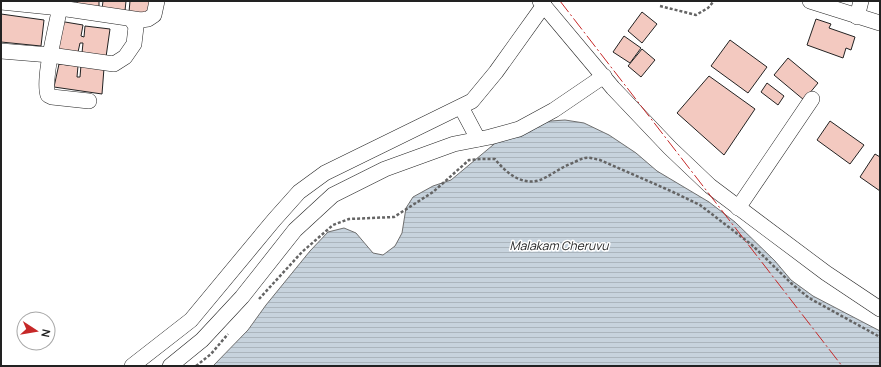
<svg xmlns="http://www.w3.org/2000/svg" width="881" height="367" viewBox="0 0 881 367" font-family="Manrope,sans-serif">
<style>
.water{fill:url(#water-rules);stroke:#6f6f6f}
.building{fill:#f3c9c0;stroke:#222}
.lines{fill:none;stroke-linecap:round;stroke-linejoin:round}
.minor-casing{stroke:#222;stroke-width:16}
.path{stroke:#646464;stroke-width:2.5;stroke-dasharray:3 2;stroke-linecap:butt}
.minor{stroke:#fff;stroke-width:15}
.power{stroke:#c62828;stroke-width:1;stroke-dasharray:14 3 2 3;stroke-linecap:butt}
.labels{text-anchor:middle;stroke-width:3;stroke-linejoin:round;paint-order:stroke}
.water-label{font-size:12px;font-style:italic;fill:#222;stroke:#fff}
</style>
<defs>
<pattern id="water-rules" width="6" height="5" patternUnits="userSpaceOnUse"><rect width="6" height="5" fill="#c7d3dd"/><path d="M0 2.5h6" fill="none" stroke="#abb5bd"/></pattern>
</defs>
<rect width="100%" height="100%" fill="#fff"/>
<polygon class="water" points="565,120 584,123 609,135 636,153 657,171 709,202 735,222 775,261 791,280 813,296 880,331 880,366 213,366 248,330 266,305 310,251 328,232 344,228 356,233 373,253 383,255 395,246 402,233 406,208 413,197 433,186 451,180 499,140 537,122"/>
<g class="building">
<polygon points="77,1 99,1 99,8 77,6"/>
<polygon points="103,1 126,1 125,11 102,9"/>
<polygon points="130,1 154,1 152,14 129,12"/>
<polygon points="642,12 657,24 642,43 628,31"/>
<polygon points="1,14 44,20 41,46 1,42"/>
<polygon points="816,19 831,24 829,28 855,37 851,50 846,48 843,58 807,45"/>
<polygon points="59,21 83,25 81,36 84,37 85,26 110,29 106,57 82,53 83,43 80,43 78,52 55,49"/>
<polygon points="624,36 641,48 630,63 613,52"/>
<polygon points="730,40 767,67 748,93 711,66"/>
<polygon points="642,49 655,60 641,77 628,66"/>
<polygon points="788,58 818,83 804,100 774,75"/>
<polygon points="59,64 78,66 77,77 80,77 81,65 104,68 102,94 54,87"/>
<polygon points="709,76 755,109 724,155 677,113"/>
<polygon points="767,83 784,96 778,105 761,92"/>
<polygon points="830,121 864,145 850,164 817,140"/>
<polygon points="875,154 880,157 880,191 860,177"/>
</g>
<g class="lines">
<defs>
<g id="minor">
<path d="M61,1C58,21 42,79 48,95L52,97L89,101"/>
<polyline points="540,1 613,88 670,148 710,186 826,273 880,309"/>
<polyline points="810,1 880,23"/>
<polyline points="1,2 60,8 141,20 148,19 154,15 157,1"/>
<polyline points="857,17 861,1"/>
<polyline points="1,51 50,55 114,64 125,57 134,44 136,27 132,20"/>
<polyline points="461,107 478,139"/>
<polyline points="738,208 812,99"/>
<polyline points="132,366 191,320 274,220 299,192 325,173 472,101 496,72 544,5"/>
<polyline points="170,366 202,340 242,297 295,230 333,195 385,169 454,144 490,137 519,129 554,110 604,76"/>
</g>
</defs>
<use href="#minor" class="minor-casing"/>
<g class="path">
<polyline points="660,6 696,15 708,8 714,1"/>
<path d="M259,299L302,252L333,225L349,219L394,217L433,192L469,160L482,159H495C506,173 522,186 540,180C550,176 560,168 570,164C575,162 580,159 585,158C590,157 595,159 600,160L673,192L700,205L752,245L792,284L809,298L880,337"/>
<polyline points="196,366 211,354 228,334"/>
</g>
<use href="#minor" class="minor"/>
<polyline class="power" points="560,1 842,366"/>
</g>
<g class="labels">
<g class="water-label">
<text x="559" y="250">Malakam Cheruvu</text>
</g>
</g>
<rect width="881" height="367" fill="none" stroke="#222222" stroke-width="4"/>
<g transform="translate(36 331) rotate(102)"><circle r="19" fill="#ffffff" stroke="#a7a7a7"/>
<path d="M0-3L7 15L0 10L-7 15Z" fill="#c62828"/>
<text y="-6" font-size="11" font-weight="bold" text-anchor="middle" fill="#222222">N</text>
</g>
</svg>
